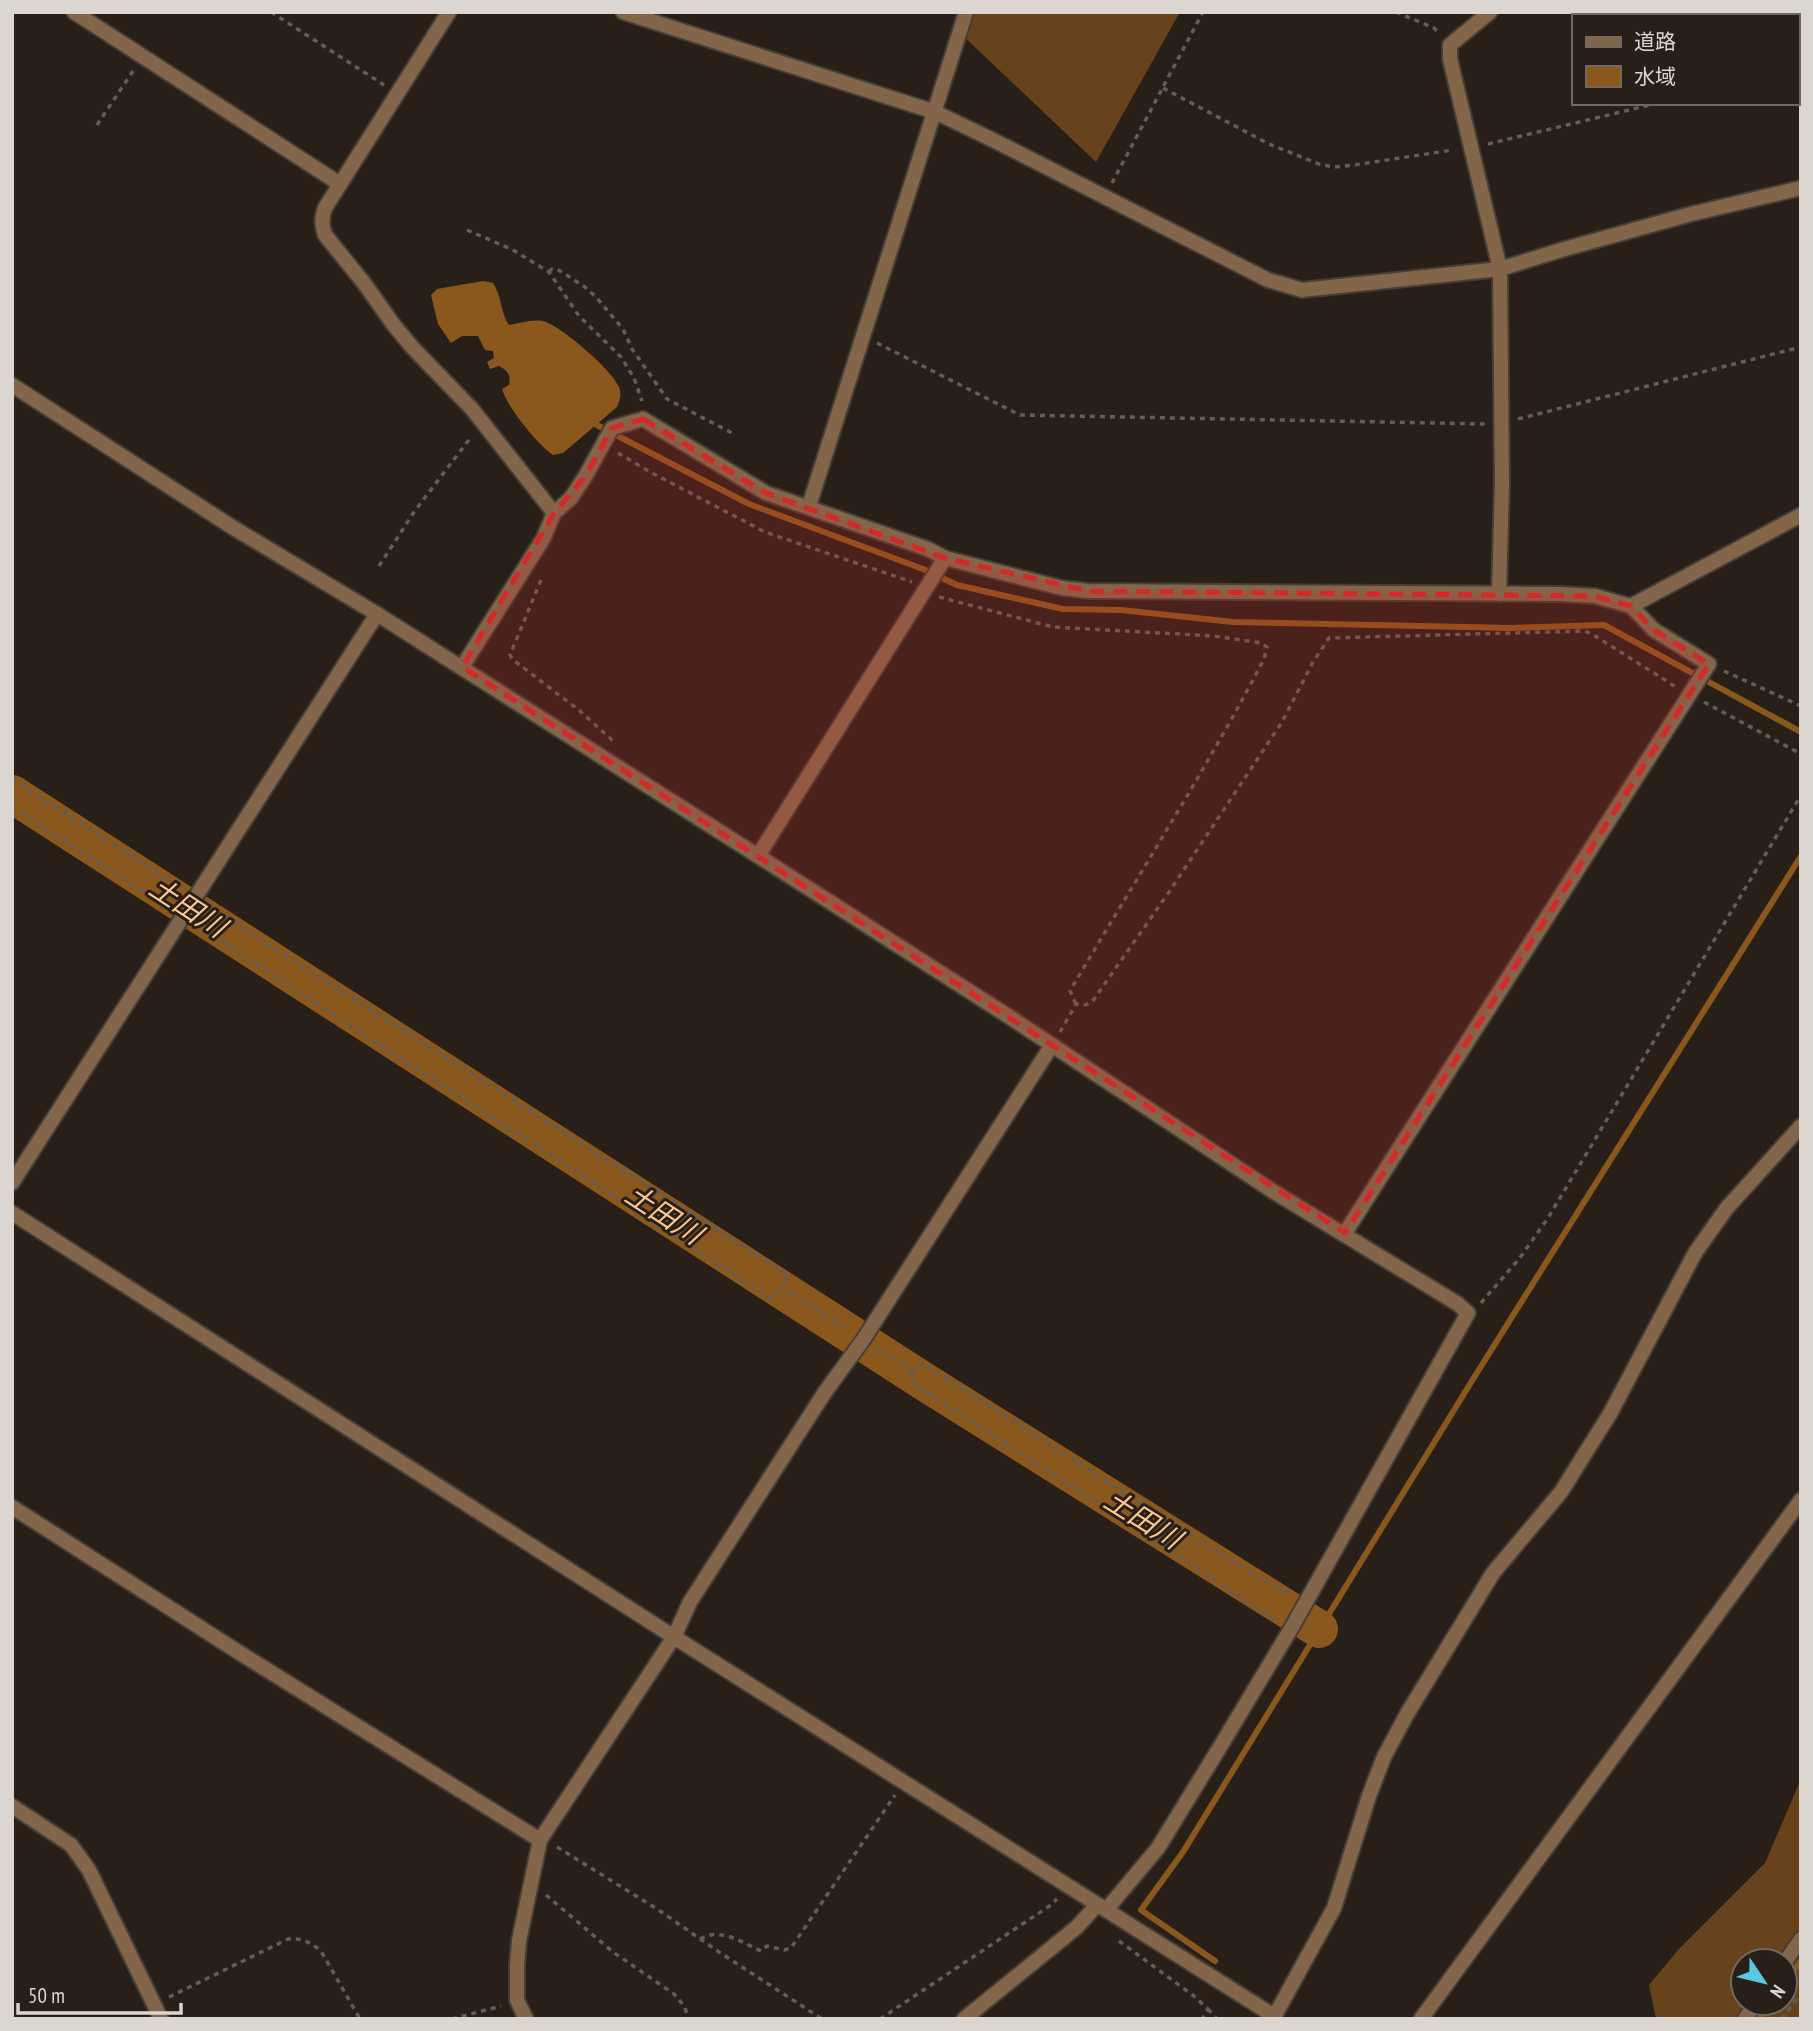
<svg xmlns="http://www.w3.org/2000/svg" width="1813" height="2031" viewBox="0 0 1813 2031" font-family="'PT Sans Narrow','Noto Sans JP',sans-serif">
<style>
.forest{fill:#67421b;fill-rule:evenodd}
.water{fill:#8a571d}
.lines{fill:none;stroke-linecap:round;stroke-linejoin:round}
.stream{stroke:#8a571d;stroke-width:6}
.river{stroke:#8a571d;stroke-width:38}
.minor-casing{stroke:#453d36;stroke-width:18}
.tertiary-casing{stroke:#453d36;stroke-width:18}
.path{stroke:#645d56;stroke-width:3.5;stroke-dasharray:5 5;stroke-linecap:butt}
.minor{stroke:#83664a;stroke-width:14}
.tertiary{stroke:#83664a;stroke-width:14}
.marked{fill:#d62828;fill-opacity:0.2;stroke:#d62828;stroke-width:5;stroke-dasharray:14 9;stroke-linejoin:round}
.labels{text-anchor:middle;stroke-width:6;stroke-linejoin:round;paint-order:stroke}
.water-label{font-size:28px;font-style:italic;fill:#fdc792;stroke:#282018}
</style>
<rect width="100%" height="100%" fill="#282018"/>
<g class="forest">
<polygon points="967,12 1180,12 1096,162 960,33"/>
<path d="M1801,1779V2019H1656L1649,1985L1678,1950L1765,1863ZM1743,1961H1785V2003H1743Z"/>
</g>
<path class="water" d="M483,281L493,283C502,296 500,312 509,325C521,323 534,318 546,322C564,329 611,369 619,387C622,395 620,399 617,407L563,453L553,455C536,443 508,408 502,389L509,385C511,374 508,371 499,366L490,369L487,362L494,358L493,351L485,350L478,336H462L451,343L438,324L431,295L437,289Z"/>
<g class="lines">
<g class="stream">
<polyline points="591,422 749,504 923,569 957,585 1063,609 1121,610 1233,622 1511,628 1604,625 1801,732"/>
<polyline points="1215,1961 1141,1910 1183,1852 1470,1384 1801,856"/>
<polyline points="1785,1982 1801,1961"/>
<polyline points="1758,2019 1770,2003"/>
</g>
<polyline class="river" points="12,794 928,1384 1319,1629"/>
<defs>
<g id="minor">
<polyline points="74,12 340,184"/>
<path d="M449,12L325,208C321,219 322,225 325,235L364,283L393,324L412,347L472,409L554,513"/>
<polyline points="623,12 935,112 993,140 1268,280 1302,290 1500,269 1561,250 1691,214 1801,188"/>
<polyline points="1490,12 1450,45 1450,59 1500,269 1502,484 1499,594"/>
<polyline points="12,385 232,527 377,614 758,856 1008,1016 1274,1192 1458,1304 1468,1313 1292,1627 1223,1742 1158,1848 1106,1910"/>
<polyline points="809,506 966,12"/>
<polyline points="1631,606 1801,515"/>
<polyline points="462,667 543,539 554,513 571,498 586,475 612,428 643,419 766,493 928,549 945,558 1062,588 1088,591 1560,594 1595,596 1631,606 1654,630 1709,664 1345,1233"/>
<polyline points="758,856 945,558"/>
<polyline points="12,1183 377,614"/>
<polyline points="12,1507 243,1655 540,1840"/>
<polyline points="12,1806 71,1845 89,1870 161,2019"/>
<polyline points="1785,1962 1801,1939"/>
<polyline points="526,2019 517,2000 517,1966 519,1941 540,1840 674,1637 690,1602 825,1392 863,1340 1052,1045"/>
<polyline points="964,2019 1077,1927 1097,1905"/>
<polyline points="1273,2019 1334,1908 1369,1796 1384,1757 1407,1714 1493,1573 1561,1492 1611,1412 1695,1253 1726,1209 1801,1126"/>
<polyline points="1421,2019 1801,1500"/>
<polyline points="1745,2019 1756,2003"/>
</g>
<polyline id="tertiary" points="12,1213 674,1637 1274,2016"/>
</defs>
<use href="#minor" class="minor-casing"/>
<use href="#tertiary" class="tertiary-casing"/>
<g class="path">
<polyline points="271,12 384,85"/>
<polyline points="1396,12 1434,28 1438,32"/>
<polyline points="1797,70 1801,69"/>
<polyline points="1163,88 1269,144 1319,164 1334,167 1354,165 1453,150"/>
<polyline points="97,125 133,71"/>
<polyline points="1488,144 1658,103"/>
<polyline points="1112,183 1203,12"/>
<polyline points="467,230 513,250 549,272 579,316 621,357 634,378 642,401"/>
<polyline points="549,272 552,269 557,269 585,287 596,297 623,329 632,349 667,399 732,433"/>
<polyline points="877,343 1020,415 1486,424"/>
<polyline points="1518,419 1801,347"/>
<polyline points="618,453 652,473 765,532 912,582"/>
<polyline points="379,566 414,512 471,437"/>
<polyline points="541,580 510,655 512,659 580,711 613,741"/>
<path d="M939,597L1053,627L1214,636L1261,643L1267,647L1264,659C1205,772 1135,880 1070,991L1076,1004"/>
<polyline points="1724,671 1801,706"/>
<polyline points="1704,702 1801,754"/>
<polyline points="12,779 181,888"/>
<polyline points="12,808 170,909"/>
<polyline points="208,906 788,1275 783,1288 849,1331"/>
<polyline points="197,926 772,1299 783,1288"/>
<polyline points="1060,1032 1076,1004 1085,1005 1092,1002 1169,892 1282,722 1313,662 1329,638 1584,631 1592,634 1676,687"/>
<polyline points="1481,1303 1519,1259 1548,1218 1801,795"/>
<polyline points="876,1348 913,1371 921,1365 943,1376 1232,1562 1290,1595"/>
<polyline points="913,1371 911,1377 916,1386 1186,1560 1275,1621"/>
<polyline points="557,1847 657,1909 719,1952 822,2019"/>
<polyline points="546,1895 613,1952 674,1994 685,2007 688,2019"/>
<path d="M700,1939C721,1927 741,1942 761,1951L767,1946L784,1950L791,1948L895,1795"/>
<polyline points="1119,1941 1194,1996 1208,2009 1202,2019"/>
<path d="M169,1997L288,1939C302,1938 310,1942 321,1951L360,2019"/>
<polyline points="1208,2009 1217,2019"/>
<polyline points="452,2019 501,2006"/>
<polyline points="880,2019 1051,1905 1057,1899"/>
<polyline points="1782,2019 1801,1993"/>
</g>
<use href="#minor" class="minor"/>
<use href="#tertiary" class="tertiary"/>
</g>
<path class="marked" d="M643,419L766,493L945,558L1088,591L1595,596L1631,606L1654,630L1709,664L1345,1233L462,667L554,513L586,475L612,428Z"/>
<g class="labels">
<g class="water-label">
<text transform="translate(188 907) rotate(33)" y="10">土田川</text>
<text transform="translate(664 1214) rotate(33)" y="10">土田川</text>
<text transform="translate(1143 1519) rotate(32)" y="10">土田川</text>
</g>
</g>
<rect width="1813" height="2031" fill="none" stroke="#dcd6d1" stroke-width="28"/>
<rect x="1572" y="14" width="228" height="91" fill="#282018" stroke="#706962" stroke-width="2"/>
<rect x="1586" y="37" width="35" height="10" fill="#83664a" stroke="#706962" stroke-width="2"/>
<text x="1634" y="49" font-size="21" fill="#dcd6d1">道路</text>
<rect x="1586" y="66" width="35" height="21" fill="#8a571d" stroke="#706962" stroke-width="2"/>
<text x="1634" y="84" font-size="21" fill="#dcd6d1">水域</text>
<g transform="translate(1764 1982) rotate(125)"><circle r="33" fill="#282018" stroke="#706962" stroke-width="2"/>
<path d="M0-5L12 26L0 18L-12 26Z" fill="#57c9e2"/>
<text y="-10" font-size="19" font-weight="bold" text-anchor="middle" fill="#dcd6d1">N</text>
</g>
<path d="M18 2003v10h163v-10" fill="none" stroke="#dcd6d1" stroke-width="3.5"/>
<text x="28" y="2003" font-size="21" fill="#dcd6d1" stroke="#282018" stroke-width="5" paint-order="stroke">50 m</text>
</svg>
